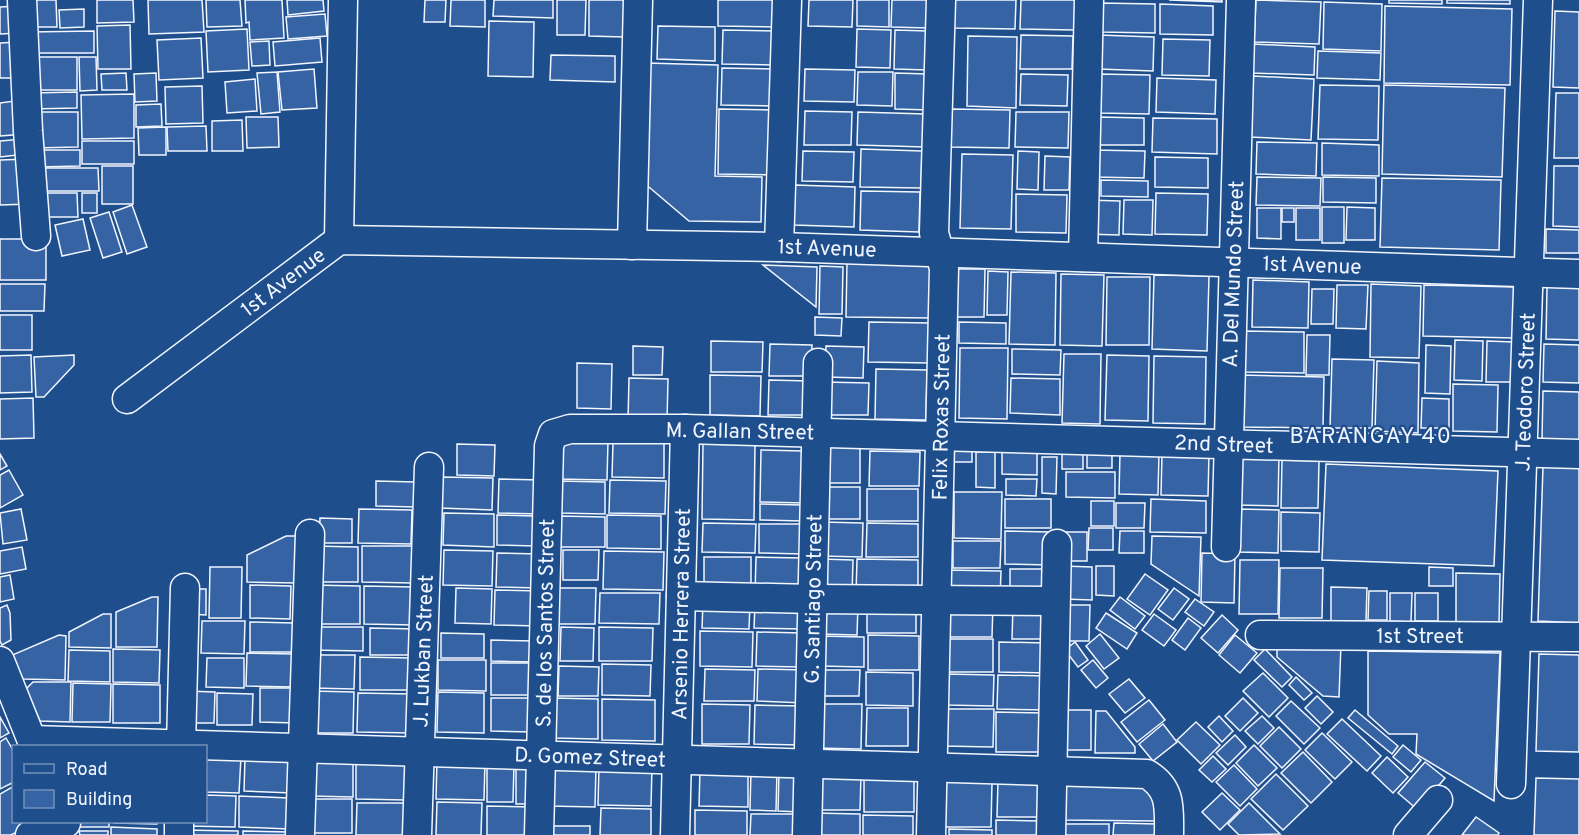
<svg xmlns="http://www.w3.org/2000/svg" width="1579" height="835" viewBox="0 0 1579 835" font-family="Overpass,sans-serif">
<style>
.building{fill:#3563a3;stroke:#f2f6ff;stroke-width:1.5}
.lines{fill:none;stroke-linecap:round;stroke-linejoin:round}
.minor-casing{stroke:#f2f6ff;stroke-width:31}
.minor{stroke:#1f4e8c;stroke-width:28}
.labels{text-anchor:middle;stroke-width:4.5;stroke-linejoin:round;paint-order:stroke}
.street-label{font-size:21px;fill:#f2f6ff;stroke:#1f4e8c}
.neighbourhood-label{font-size:22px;letter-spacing:1.5px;fill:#f2f6ff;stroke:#1f4e8c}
</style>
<rect width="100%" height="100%" fill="#1f4e8c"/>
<g class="building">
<polygon points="27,0 56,0 57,27 28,27"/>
<polygon points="97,0 133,0 134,22 97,23"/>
<polygon points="148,0 202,0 204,32 149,34"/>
<polygon points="206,0 240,0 242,26 207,27"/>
<polygon points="245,0 282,0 284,38 250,40 249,22 246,23"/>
<polygon points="287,0 323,0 324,11 288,15"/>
<polygon points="425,0 446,0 445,22 424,22"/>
<polygon points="451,0 485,0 485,27 450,26"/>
<polygon points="494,0 553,0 553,18 493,16"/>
<polygon points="557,0 586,0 585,35 557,35"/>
<polygon points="589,0 625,0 624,37 589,36"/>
<polygon points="718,0 775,0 774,27 718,26"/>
<polygon points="809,0 853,0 852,27 808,26"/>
<polygon points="857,0 889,0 889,27 857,26"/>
<polygon points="892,0 928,0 927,28 891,27"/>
<polygon points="955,0 1016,0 1015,29 954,28"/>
<polygon points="1021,0 1075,0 1074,30 1020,29"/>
<polygon points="1169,0 1222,0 1222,2"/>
<polygon points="1256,0 1321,2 1319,44 1254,42"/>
<polygon points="1389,0 1442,0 1442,4 1389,3"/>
<polygon points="1447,0 1510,0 1510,4 1447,3"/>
<polygon points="1324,2 1382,4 1381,51 1323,49"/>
<polygon points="1100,3 1155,4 1155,33 1100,32"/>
<polygon points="1160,4 1213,6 1213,35 1160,34"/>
<polygon points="18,6 19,33 0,34 0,7"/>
<polygon points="1385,6 1512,9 1510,85 1384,83"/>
<polygon points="84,9 84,27 60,28 59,10"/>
<polygon points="1555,11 1579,12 1579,88 1553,87"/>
<polygon points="325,14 327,36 288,39 286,17"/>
<polygon points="489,21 534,22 533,77 488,76"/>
<polygon points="130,25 131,69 98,69 97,26"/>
<polygon points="658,26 715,27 715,61 657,59"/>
<polygon points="247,29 249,70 208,72 206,31"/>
<polygon points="857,29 891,30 890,68 856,67"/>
<polygon points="723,30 775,31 774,65 722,64"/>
<polygon points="895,30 928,31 927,70 894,69"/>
<polygon points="94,31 94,53 29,53 29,32"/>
<polygon points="1021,35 1073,36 1072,69 1020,69"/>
<polygon points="1099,35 1154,37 1153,71 1098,69"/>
<polygon points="968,36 1017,37 1016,108 967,106"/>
<polygon points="201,38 203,78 159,80 157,40"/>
<polygon points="320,38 322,62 275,66 273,42"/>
<polygon points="1163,39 1210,40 1209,76 1162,75"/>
<polygon points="269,41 270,65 252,66 250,42"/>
<polygon points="18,42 19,78 0,78 0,43"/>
<polygon points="1253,44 1315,47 1314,75 1252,73"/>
<polygon points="1318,51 1381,53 1380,80 1317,78"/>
<polygon points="551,55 615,56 615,82 550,80"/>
<rect x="30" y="57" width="47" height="33"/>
<polygon points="79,57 96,57 97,90 80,91"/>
<polygon points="646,63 718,65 715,176 762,177 761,222 689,221 643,182"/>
<polygon points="722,68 777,69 776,106 721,105"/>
<polygon points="314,69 317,108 282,110 278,72"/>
<polygon points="805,69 855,70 854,102 804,101"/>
<polygon points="277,72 280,112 261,114 257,73"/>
<polygon points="858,72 893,72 892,106 857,105"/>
<polygon points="126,73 127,90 102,90 101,74"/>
<polygon points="156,73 157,101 135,102 134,74"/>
<polygon points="895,73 929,74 929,110 895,109"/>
<polygon points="1021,74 1068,75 1067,106 1020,105"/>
<polygon points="1099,74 1150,75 1149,114 1098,113"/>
<polygon points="1253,76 1314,79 1311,140 1249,137"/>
<polygon points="1157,78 1216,80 1215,114 1156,112"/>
<polygon points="255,79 257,111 227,113 225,82"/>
<polygon points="1320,85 1379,86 1378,140 1318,139"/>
<polygon points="1384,85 1505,88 1502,177 1382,174"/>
<polygon points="202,86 203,123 166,124 165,87"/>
<polygon points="77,92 77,108 31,109 31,93"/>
<polygon points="1556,93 1579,93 1579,158 1554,158"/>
<polygon points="134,94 134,138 82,139 81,95"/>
<polygon points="21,100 25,134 0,136 0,103"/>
<polygon points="161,104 162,126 136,127 136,105"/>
<polygon points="719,109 774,110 773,175 718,174"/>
<polygon points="951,109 1010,110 1009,148 950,147"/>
<polygon points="805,111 852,112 851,145 804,145"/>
<polygon points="35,112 78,112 78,147 35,148"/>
<polygon points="858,112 926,114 925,147 857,145"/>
<polygon points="1016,112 1069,112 1068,148 1015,147"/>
<polygon points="246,117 278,117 279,147 247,148"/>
<polygon points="1099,117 1144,118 1144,145 1098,145"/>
<polygon points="1153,118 1217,119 1217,154 1152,152"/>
<polygon points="242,120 243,151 212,151 212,121"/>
<polygon points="206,126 207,151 168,151 167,127"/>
<polygon points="166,127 166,155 139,155 138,128"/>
<polygon points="23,139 25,154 0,157 0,141"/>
<rect x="82" y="141" width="52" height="23"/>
<polygon points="1257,142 1317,143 1316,176 1256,174"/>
<polygon points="1322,143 1379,145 1379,176 1322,175"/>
<polygon points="861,149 922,151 921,188 860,187"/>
<polygon points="38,150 80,150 80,166 38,167"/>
<polygon points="1092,150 1145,151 1144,178 1092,177"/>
<polygon points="803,151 854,152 853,182 802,181"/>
<polygon points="1018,151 1039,152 1038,190 1017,189"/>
<polygon points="962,154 1013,155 1011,229 960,228"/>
<polygon points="1045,156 1070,157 1069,190 1044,190"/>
<polygon points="1155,157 1208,158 1208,188 1155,187"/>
<polygon points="28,159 30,204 0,205 0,160"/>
<rect x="102" y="166" width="31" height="38"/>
<polygon points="1554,166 1579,166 1579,227 1553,226"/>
<polygon points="40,168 98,168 99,191 40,191"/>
<polygon points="1257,177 1321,178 1320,206 1256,205"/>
<polygon points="1323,177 1376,178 1376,203 1323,202"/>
<polygon points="1382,178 1501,180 1499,250 1380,247"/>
<polygon points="1101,180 1148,181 1148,197 1101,196"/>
<polygon points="795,185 855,187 854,227 794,225"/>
<polygon points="861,191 920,192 919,232 860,230"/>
<polygon points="43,193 77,193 78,217 43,217"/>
<rect x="82" y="193" width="15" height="20"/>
<polygon points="1156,193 1208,194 1207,235 1155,234"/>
<polygon points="1016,194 1067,195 1066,233 1016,232"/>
<polygon points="1086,200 1120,201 1119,235 1086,234"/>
<polygon points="1124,200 1153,200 1152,235 1123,234"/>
<polygon points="132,205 147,247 127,254 113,212"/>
<rect x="1322" y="207" width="22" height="36"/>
<polygon points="1347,207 1375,208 1375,240 1346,240"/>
<polygon points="1257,208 1281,208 1281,239 1257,238"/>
<rect x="1282" y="208" width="12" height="14"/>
<rect x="1296" y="208" width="24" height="32"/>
<polygon points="109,212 122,252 103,258 90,218"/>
<polygon points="83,219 90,250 62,256 55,225"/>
<polygon points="1546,229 1579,230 1579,253 1546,253"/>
<rect x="0" y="239" width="46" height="41"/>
<polygon points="847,262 932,264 931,318 846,317"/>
<polygon points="763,265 817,267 816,307"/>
<polygon points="820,266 843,267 842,314 819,314"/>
<polygon points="957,269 985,269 984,317 956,317"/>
<polygon points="988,271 1008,272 1007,315 987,315"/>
<polygon points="1011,272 1056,273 1055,345 1009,344"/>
<polygon points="1061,274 1104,275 1102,346 1060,345"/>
<polygon points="1154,275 1209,276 1207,351 1152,349"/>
<polygon points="1107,277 1150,277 1149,345 1106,345"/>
<polygon points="1253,280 1309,282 1308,328 1252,327"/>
<polygon points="0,284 45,284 44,311 0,311"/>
<polygon points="1371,284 1421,286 1419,358 1370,357"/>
<polygon points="1337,285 1368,285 1366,329 1336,328"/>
<polygon points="1424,285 1516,287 1515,338 1423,336"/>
<polygon points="1547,287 1579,288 1579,340 1546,339"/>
<polygon points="1312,289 1334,289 1333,324 1311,324"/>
<rect x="0" y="315" width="32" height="35"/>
<polygon points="815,317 842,318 841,336 815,335"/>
<polygon points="869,322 931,323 930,363 868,362"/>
<polygon points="959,322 1006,323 1006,344 959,343"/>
<polygon points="1245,331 1304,332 1304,373 1244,372"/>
<polygon points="1307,335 1330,335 1329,375 1306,375"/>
<polygon points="1455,340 1483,341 1482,381 1454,380"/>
<polygon points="711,341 763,342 762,372 711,372"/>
<polygon points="1487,341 1513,342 1512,382 1486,382"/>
<polygon points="770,344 812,345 811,376 769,376"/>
<polygon points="1544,344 1579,345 1579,383 1543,382"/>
<polygon points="1426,345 1451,346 1450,394 1425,393"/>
<polygon points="633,346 663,347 662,375 633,375"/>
<polygon points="826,346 864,347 863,378 825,377"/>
<polygon points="960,348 1008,348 1007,419 959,418"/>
<polygon points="1012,349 1061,350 1060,375 1012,374"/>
<polygon points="1064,354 1101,354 1100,424 1062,423"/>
<polygon points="31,355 32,392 0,393 0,356"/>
<polygon points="74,355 74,365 44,397 36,397 34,357"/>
<polygon points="1107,355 1149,356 1148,421 1105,420"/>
<polygon points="1154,356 1206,357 1205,424 1153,423"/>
<polygon points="1332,359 1374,360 1372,428 1330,428"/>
<polygon points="1377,361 1419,363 1418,433 1375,431"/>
<polygon points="577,363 612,364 611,409 577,408"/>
<polygon points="876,369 927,370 926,420 875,419"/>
<polygon points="710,375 761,376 760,416 710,415"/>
<polygon points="1242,375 1324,377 1323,428 1241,427"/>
<polygon points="629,378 668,379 667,421 628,421"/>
<polygon points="1011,378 1060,379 1060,415 1010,413"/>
<polygon points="769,380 810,381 810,415 768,415"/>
<polygon points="824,382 869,383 868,415 823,415"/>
<polygon points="1453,384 1498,385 1497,432 1453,431"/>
<polygon points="1543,391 1579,392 1579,440 1542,439"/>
<polygon points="33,398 34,438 0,439 0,399"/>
<polygon points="1422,398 1449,399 1449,428 1421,428"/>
<polygon points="558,440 608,441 607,480 557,479"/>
<polygon points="954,440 972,441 972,462 954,462"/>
<polygon points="613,443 664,443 664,478 612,477"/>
<polygon points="457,444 495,445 494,476 457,475"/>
<polygon points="703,444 755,445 754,520 702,519"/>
<polygon points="824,444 860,445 860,483 824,483"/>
<polygon points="1002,445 1037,446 1037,475 1002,474"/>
<rect x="1062" y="449" width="21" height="20"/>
<polygon points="761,450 804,451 804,503 760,502"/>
<polygon points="1087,450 1112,451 1112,468 1087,468"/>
<polygon points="870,451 920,452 919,486 869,486"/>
<polygon points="976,452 995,452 995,488 976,487"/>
<polygon points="1120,453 1159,453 1158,495 1119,494"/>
<polygon points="1162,453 1209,454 1208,496 1161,495"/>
<polygon points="0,454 7,466 0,470"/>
<polygon points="1237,454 1279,454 1278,506 1236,505"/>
<polygon points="1042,457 1057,457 1056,494 1042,493"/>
<polygon points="1282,460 1319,461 1318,508 1281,508"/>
<polygon points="1326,464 1498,471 1494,566 1322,560"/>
<polygon points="1543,466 1579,467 1579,623 1538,621"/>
<polygon points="9,470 23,495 0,508 0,475"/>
<polygon points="1066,472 1115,472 1115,498 1066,497"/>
<polygon points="440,477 493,478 492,510 440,508"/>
<polygon points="499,479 542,480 541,514 498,513"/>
<polygon points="1006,479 1037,479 1036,496 1006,495"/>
<polygon points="610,480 666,481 665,514 609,513"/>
<polygon points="376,481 415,482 415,507 376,506"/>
<polygon points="558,481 605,482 605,514 558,513"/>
<rect x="822" y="487" width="38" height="32"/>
<rect x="867" y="489" width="51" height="32"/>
<polygon points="954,492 1002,492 1001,539 954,538"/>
<rect x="1005" y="499" width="46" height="29"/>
<polygon points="1151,499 1206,501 1206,533 1150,532"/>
<rect x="1091" y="501" width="23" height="25"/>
<polygon points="1116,503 1145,503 1144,528 1116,528"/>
<polygon points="760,504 802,505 802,521 760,520"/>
<polygon points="21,509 27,540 3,544 0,513"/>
<polygon points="359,509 412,510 411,544 358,543"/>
<polygon points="1238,509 1279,510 1278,553 1237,552"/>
<polygon points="1281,512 1320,513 1319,552 1281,551"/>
<polygon points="444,513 494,514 494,547 443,545"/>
<polygon points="497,515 535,516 535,546 497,545"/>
<polygon points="607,515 661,516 661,549 607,548"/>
<polygon points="561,516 605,517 605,547 560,547"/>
<polygon points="320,518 352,519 352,543 319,543"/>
<polygon points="822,522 863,523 862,557 821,556"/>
<polygon points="703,523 756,524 755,553 702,552"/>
<polygon points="867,523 918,524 918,557 866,557"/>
<polygon points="759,524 803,524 803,554 759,553"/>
<polygon points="1089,528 1113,528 1113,550 1088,550"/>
<polygon points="1005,531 1050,532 1050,565 1005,564"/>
<polygon points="1120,531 1144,531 1144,553 1119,553"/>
<rect x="1062" y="532" width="25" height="29"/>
<polygon points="286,536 297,536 296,583 247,582 247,555"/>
<polygon points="1152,536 1201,537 1199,596 1151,564"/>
<polygon points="953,541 1001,541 1000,568 953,568"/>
<polygon points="314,546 358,547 358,582 314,582"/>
<polygon points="362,546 413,546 412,583 362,582"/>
<polygon points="22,547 26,569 0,574 0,551"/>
<polygon points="444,550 493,551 492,586 443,585"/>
<polygon points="563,550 599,550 598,580 563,580"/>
<polygon points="604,551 664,552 663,590 603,589"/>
<polygon points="497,553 540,554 539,588 496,587"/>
<polygon points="1202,553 1235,554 1234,603 1201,602"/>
<rect x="704" y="557" width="47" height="30"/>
<polygon points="756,557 802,558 801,595 755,594"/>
<polygon points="821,559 853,560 852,596 820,595"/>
<polygon points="857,559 918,560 918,593 856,593"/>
<polygon points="1240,560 1279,560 1278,614 1239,614"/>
<polygon points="1063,566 1092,567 1092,600 1063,599"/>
<polygon points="1096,566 1114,566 1114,596 1096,595"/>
<polygon points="210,567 242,567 241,618 209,618"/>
<polygon points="1429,567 1453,568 1453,586 1429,586"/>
<polygon points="1280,568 1323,568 1322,618 1279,618"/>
<rect x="1010" y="569" width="38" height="29"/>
<polygon points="947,570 1001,571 1000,598 947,597"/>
<polygon points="1456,573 1500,574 1499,624 1456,624"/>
<polygon points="1145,574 1168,590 1150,615 1127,599"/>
<polygon points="10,575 14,599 0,602 0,577"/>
<polygon points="250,585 291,586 290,619 250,618"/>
<polygon points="313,585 360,586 360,624 312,624"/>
<polygon points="364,586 414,587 414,625 364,624"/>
<polygon points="1331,587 1367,588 1366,621 1331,621"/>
<polygon points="456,588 492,589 491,624 455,623"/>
<polygon points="559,588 596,588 595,624 558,624"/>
<polygon points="1174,588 1189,599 1173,620 1158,609"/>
<polygon points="188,589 206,589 206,615 188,614"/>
<polygon points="495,590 539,591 538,626 494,625"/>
<polygon points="1369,591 1387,591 1387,620 1368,620"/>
<polygon points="600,593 660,593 659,624 599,623"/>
<polygon points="1390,593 1412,593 1411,622 1390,621"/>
<rect x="1415" y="593" width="23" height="28"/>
<polygon points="152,597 158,597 157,647 116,647 116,612"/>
<polygon points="1120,597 1145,616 1135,629 1110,610"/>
<polygon points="1195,599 1214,612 1204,626 1185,612"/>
<polygon points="703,602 750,603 749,629 702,628"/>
<polygon points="947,603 993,604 992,637 946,637"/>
<polygon points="755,604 803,605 802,629 754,628"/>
<polygon points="819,604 858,605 857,635 819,634"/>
<polygon points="7,605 10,613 11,640 2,645 0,641 0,608"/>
<polygon points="867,605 916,606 916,633 867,633"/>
<polygon points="1013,605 1047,606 1047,639 1012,639"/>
<polygon points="1062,605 1090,605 1089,641 1061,641"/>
<polygon points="1106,613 1137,633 1127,649 1096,628"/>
<polygon points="103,614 111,614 111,648 69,647 69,632"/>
<polygon points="1154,614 1176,630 1164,646 1142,630"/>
<polygon points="1222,615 1238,630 1218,653 1201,638"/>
<polygon points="1188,618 1201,628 1185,650 1172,640"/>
<polygon points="202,621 245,621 244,654 201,653"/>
<polygon points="250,622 293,623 292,652 250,652"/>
<polygon points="311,627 363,627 363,651 311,650"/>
<polygon points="561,627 594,628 593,661 560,661"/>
<polygon points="599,627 653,628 652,661 599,661"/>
<polygon points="370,628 416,629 415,655 370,655"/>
<polygon points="700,631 753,632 752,667 700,666"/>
<polygon points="757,632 802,633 801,667 756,666"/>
<polygon points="441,633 484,634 484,658 441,658"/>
<polygon points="1100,634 1119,658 1104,669 1086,646"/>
<polygon points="59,635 66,636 65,680 23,679 10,656"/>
<polygon points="868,635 919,636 919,670 868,670"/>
<polygon points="1235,635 1257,653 1240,673 1219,655"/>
<polygon points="819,636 864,637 864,667 819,666"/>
<polygon points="945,639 993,639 993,672 944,672"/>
<polygon points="491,640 536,641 536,662 491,661"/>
<polygon points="1277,641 1341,643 1339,697 1323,696 1277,657"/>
<polygon points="999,642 1047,643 1046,673 999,672"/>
<polygon points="1075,642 1088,660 1078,667 1065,650"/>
<polygon points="113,649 160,650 159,683 113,682"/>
<polygon points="1265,649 1292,677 1282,687 1254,660"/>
<polygon points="69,650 110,651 110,682 68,681"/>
<polygon points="1368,651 1500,653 1494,801 1416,754 1417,734 1389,734 1368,715"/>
<polygon points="247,653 295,654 295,687 246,686"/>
<polygon points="1539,654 1579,655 1579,752 1536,751"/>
<polygon points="311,655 355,655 354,689 311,688"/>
<polygon points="360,657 412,658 412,690 360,690"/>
<polygon points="207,658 244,658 244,688 206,687"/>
<polygon points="438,660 486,660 486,691 438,690"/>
<polygon points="1093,660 1108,678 1096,688 1081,670"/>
<rect x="491" y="663" width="44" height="32"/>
<polygon points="602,664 651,665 650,696 602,695"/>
<polygon points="559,666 599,667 598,696 558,696"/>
<polygon points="705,669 755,670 754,701 704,701"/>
<polygon points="758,669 805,670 804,703 757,701"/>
<polygon points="821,670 860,670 859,696 821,696"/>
<polygon points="866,672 913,673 913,706 866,705"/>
<polygon points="1263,673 1288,698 1269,717 1243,691"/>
<polygon points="946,674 994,675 993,706 945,705"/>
<polygon points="998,675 1048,676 1047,710 997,709"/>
<polygon points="1296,677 1312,693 1304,700 1289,685"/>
<polygon points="1129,679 1145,698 1125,713 1109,694"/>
<polygon points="33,682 71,682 70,722 40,721 26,689"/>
<polygon points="73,683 111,684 110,722 72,722"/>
<polygon points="113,684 160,685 160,723 113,723"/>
<polygon points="260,688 296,688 296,723 260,722"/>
<polygon points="185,691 215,692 214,723 184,723"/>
<polygon points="311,691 354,692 353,733 311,733"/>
<polygon points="438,692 484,693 484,733 437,732"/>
<polygon points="217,693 253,694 252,725 217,725"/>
<polygon points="358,693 411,694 411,733 357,732"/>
<polygon points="1317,696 1333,712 1321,724 1305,708"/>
<polygon points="491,698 534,698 533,732 491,731"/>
<polygon points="553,698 598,699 598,739 553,738"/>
<polygon points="1243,698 1258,713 1240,731 1225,716"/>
<polygon points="602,699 655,700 655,741 602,740"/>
<polygon points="1149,700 1165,720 1137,742 1121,722"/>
<polygon points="1291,701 1320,728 1304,744 1276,716"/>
<polygon points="702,704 750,705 749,744 702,744"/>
<polygon points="815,704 862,704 861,749 815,748"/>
<polygon points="755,705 802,706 801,745 754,744"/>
<polygon points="867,708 908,708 908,746 866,746"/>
<polygon points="943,709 994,709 993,747 942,746"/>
<polygon points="1059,710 1091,710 1091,750 1058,750"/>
<polygon points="1355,710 1398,746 1392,754 1348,718"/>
<polygon points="1096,711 1106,711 1135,747 1135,753 1095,753"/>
<polygon points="996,712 1046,713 1045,752 996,752"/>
<polygon points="1219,716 1233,731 1222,742 1208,727"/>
<polygon points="1262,716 1274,728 1258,744 1245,731"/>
<polygon points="0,717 9,733 0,738"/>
<polygon points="1342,719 1381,756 1367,771 1327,734"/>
<polygon points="1196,722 1220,745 1201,764 1177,740"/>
<polygon points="1163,724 1177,742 1153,761 1139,744"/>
<polygon points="1279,727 1301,749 1282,768 1260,746"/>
<polygon points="1322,733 1352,762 1335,779 1305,750"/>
<polygon points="1235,735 1246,747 1228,765 1216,753"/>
<polygon points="6,738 14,752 14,782 0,789 0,742"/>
<polygon points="1254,745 1277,768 1258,786 1236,763"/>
<polygon points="1403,745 1421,760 1411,772 1393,757"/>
<polygon points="1303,752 1332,782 1311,803 1281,773"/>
<polygon points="206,756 241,757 239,793 206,792"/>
<polygon points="1213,756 1226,769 1212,782 1199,770"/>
<polygon points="245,757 293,758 292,793 244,791"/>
<polygon points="1387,757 1408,777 1393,793 1372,773"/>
<polygon points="356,760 405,761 405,800 356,799"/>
<polygon points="437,760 485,761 484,800 436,799"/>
<polygon points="309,761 353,762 353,797 309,796"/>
<polygon points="1425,762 1445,778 1418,810 1398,793"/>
<polygon points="487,763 514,764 513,802 487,802"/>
<polygon points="516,764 538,765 538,804 516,804"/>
<polygon points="549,765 596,766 595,807 548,806"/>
<polygon points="1234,765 1257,789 1240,806 1216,782"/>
<polygon points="599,766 652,767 651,806 598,805"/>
<polygon points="700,769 748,770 748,807 699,806"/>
<polygon points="751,770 777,771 776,811 750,810"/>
<polygon points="779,772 801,773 800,812 778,811"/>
<polygon points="815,774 861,775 860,810 815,810"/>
<polygon points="1276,774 1308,806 1283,830 1251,799"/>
<rect x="864" y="776" width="50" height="36"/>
<polygon points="1536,778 1579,779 1579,835 1534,835"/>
<polygon points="998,780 1044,781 1044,817 997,817"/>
<polygon points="945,782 992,782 991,827 944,827"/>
<polygon points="1063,782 1155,783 1155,821 1063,820"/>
<polygon points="14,786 14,822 37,822 11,835 0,835 0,794"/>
<polygon points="1222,793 1240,810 1220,830 1202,812"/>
<polygon points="206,795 236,796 235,827 185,826 186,822 206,822"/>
<polygon points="239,796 289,798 288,829 239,827"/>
<rect x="308" y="799" width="44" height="34"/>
<polygon points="437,802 482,803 481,835 436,835"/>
<polygon points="357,803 407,803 407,835 356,835"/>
<polygon points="1249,803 1280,834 1239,835 1228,824"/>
<polygon points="487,806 535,807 535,835 487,835"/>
<polygon points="601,808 651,809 651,835 600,835"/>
<polygon points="695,810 747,811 747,835 695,835"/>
<polygon points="814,813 860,814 860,835 814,835"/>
<polygon points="751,814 796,814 796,835 750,835"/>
<polygon points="863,815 913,816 913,835 863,835"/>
<polygon points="1476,817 1499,833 1498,835 1462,835"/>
<polygon points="996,820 1042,821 1042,835 996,835"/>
<polygon points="74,822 109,822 109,827 76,827"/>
<polygon points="114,822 158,822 157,824 114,823"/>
<polygon points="1114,823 1157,824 1157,835 1113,835"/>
<rect x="1062" y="824" width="47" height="11"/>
<rect x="551" y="826" width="39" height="9"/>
<polygon points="111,827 157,829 157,835 111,835"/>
<polygon points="949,829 992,830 992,835 949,835"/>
<polygon points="184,830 238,831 238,835 184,835"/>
<polygon points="79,831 108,831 108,835 80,835"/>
<polygon points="243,831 289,832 289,835 243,835"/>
</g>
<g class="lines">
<defs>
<g id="minor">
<polyline points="22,0 28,131 36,236"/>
<polyline points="339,240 343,0"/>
<polyline points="632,245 638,0"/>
<polyline points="779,247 787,0"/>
<polyline points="1083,257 1089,0"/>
<polyline points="127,399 339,240 779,247 1579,274"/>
<polyline points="1226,547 1241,0"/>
<polyline points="681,596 813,599 1055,601"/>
<polyline points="1260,635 1579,637"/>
<polyline points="0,661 34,746"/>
<path d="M32,740L1147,774C1172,789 1169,809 1169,835"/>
<polyline points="181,746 185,588"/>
<polyline points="1511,784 1538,0"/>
<polyline points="30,835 66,823"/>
<polyline points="179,835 179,822"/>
<polyline points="300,835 310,534"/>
<polyline points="417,835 429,467"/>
<polyline points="539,835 549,446 553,434 570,429 685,429 1579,454"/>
<polyline points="675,835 685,429"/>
<polyline points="807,835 818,363"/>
<polyline points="931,835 944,268 934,233 941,0"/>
<polyline points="1051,835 1057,544"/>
<polyline points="1408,835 1438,800"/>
</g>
</defs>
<use href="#minor" class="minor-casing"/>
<use href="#minor" class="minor"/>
</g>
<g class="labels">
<g class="street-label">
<text transform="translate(827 248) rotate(2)" y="7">1st Avenue</text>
<text transform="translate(1312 265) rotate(2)" y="7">1st Avenue</text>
<text transform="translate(1233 274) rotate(-88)" y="7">A. Del Mundo Street</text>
<text transform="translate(283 282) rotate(-37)" y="7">1st Avenue</text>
<text transform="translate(1525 392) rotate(-88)" y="7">J. Teodoro Street</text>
<text transform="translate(941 417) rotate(-89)" y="7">Felix Roxas Street</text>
<text transform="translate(740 431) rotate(1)" y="7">M. Gallan Street</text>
<text transform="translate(1224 444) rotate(2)" y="7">2nd Street</text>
<text transform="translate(813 599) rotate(-89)" y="7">G. Santiago Street</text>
<text transform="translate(681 614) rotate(-89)" y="7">Arsenio Herrera Street</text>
<text transform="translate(545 623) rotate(-89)" y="7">S. de los Santos Street</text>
<text x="1420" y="643">1st Street</text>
<text transform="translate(423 651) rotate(-88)" y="7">J. Lukban Street</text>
<text transform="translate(590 757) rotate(2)" y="7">D. Gomez Street</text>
</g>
<g class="neighbourhood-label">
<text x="1371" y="443">BARANGAY 40</text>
</g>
</g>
<rect x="12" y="745" width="195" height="78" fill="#1f4e8c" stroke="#7391ba" stroke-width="1.5"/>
<rect x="24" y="764" width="30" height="9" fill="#1f4e8c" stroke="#7391ba" stroke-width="1.5"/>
<text x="66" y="775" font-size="18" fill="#f2f6ff">Road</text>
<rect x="24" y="790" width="30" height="18" fill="#3563a3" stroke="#7391ba" stroke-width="1.5"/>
<text x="66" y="805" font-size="18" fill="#f2f6ff">Building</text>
</svg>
